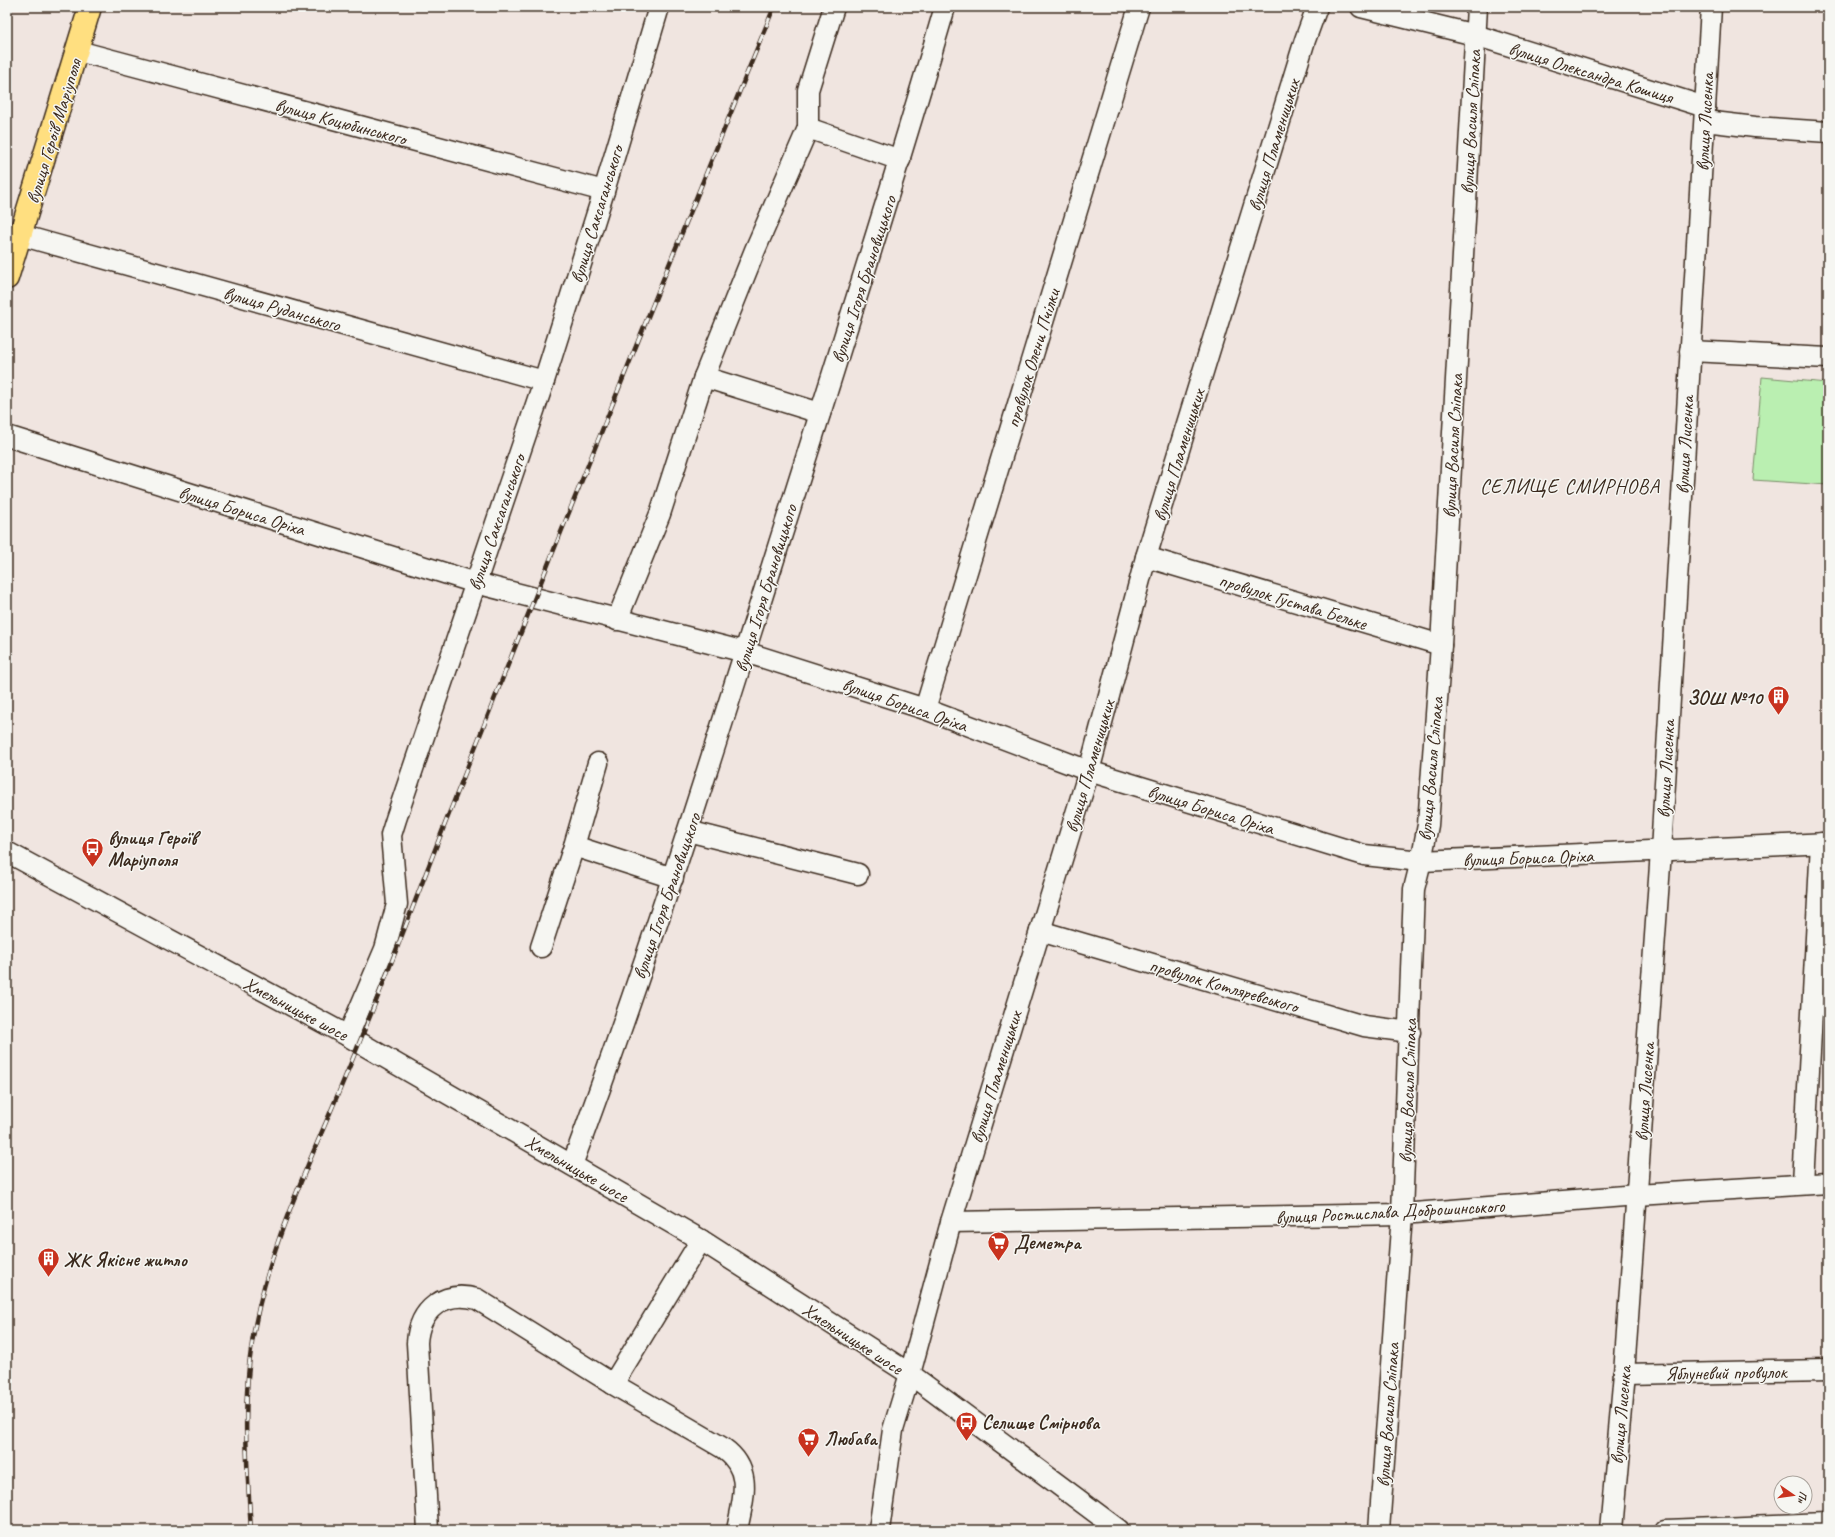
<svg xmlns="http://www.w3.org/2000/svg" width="1835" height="1537" viewBox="0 0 1835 1537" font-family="Caveat,sans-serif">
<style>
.green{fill:#baefb1;stroke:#7a8c68}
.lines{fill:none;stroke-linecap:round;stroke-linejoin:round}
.minor-casing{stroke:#3b2a1e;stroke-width:23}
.major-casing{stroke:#3b2a1e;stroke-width:25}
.minor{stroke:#f6f6f2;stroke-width:20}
.major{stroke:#ffdf80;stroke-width:22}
.rail-casing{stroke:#3b2a1e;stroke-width:4.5}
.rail{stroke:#f6f6f2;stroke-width:3;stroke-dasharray:9;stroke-linecap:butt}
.labels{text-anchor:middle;stroke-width:3;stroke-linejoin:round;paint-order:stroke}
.street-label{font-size:19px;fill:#3b2a1e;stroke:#f6f6f2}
.poi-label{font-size:19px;font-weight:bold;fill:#3b2a1e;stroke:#f6f6f2;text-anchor:start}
.neighbourhood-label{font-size:20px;letter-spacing:1px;fill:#3b2a1e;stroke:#f6f6f2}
</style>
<rect width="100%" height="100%" fill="#f0e5e0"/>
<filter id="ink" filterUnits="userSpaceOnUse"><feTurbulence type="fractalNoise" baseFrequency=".025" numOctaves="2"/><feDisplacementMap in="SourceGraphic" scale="8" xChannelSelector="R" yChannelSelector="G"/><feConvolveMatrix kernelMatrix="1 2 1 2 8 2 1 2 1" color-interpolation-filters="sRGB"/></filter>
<g filter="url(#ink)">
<polygon class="green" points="1762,377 1828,383 1828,485 1753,480"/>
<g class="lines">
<defs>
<g id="minor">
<polyline points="1361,7 1475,35 1705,107"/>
<polyline points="78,51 604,191"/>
<polyline points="1705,121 1755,127 1828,132"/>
<polyline points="808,128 900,160"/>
<polyline points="20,235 544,381"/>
<polyline points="1690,351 1828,358"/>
<polyline points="704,377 820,413"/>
<polyline points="7,436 476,583 745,652 925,709 1089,771 1364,855 1421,861 1828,843"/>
<polyline points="1146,557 1441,645"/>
<polyline points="617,620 660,514 704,377 755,250 808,128 808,90 834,7"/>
<polyline points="925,709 1139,7"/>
<polyline points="688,831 858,874"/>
<polyline points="574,846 673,878"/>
<polyline points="7,852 348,1036 701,1240 910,1374 1119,1530"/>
<polyline points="1040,931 1364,1026 1410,1032"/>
<polyline points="541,947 574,846 598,763"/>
<polyline points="348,1036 385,949 397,904 391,835 396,819 544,381 604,191 659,7"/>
<path d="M572,1165C648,962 712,756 777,550C834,369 892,189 945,7"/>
<polyline points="1803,1183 1821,843"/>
<polyline points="951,1222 1402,1214 1637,1195 1828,1183"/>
<polyline points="1624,1374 1828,1370"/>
<path d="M613,1384L723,1448C754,1470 743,1499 737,1530"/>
<path d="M428,1530L417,1343C419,1309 444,1290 477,1299L613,1384L701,1240"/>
<polyline points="879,1530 893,1430 910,1374 951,1222 1089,771 1146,557 1305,40 1317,7"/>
<polyline points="1379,1530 1402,1214 1414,889 1421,861 1428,825 1441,645 1477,7"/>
<polyline points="1610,1530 1624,1374 1661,851 1711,7"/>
<polyline points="1666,1530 1828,1524"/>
</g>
<polyline id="major" points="7,278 90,7"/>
</defs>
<use href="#minor" class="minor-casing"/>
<use href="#major" class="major-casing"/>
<use href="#minor" class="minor"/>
<use href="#major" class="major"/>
<defs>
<path id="rail" d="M251,1530C247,1468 242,1405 252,1343C266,1251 308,1167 343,1082C376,1004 406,925 436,847C546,566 660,286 774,7"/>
</defs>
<use href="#rail" class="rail-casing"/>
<use href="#rail" class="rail"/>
</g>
</g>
<defs>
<symbol id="building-pin" viewBox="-11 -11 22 30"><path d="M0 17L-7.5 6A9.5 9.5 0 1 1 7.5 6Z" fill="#c8321e" stroke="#f6f6f2"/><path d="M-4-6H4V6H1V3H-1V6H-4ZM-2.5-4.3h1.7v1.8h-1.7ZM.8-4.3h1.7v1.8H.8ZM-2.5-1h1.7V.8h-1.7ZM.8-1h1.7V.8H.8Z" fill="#fff"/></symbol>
<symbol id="bus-pin" viewBox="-11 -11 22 30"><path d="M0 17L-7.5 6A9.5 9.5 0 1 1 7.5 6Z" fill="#c8321e" stroke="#f6f6f2"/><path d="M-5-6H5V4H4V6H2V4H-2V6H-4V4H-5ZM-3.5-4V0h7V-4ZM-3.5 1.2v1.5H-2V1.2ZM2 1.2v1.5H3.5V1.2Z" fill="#fff"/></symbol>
<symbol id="supermarket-pin" viewBox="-11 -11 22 30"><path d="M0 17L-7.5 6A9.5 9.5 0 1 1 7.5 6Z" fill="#c8321e" stroke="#f6f6f2"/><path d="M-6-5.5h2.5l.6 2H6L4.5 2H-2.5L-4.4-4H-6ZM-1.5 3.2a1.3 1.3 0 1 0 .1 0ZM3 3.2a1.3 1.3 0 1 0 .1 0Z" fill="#fff"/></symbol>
</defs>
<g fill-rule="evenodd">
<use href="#building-pin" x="1766" y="684" width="25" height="34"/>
<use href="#bus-pin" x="80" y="836" width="25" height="34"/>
<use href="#supermarket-pin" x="986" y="1230" width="25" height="34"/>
<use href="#building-pin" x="36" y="1246" width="25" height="34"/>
<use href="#bus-pin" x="954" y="1410" width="25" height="34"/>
<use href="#supermarket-pin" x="796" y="1426" width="25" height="34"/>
</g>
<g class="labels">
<g class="street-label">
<text transform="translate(1591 72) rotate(17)" y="7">вулиця Олександра Кошиця</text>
<text transform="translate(341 121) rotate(15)" y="7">вулиця Коцюбинського</text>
<text transform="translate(1470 122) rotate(-87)" y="7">вулиця Василя Сліпака</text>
<text transform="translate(1704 122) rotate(-87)" y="7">вулиця Лисенка</text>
<text transform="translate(53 131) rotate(-73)" y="7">вулиця Героїв Маріуполя</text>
<text transform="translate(1273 145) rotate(-73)" y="7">вулиця Пламеницьких</text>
<text transform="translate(596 214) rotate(-73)" y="7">вулиця Саксаганського</text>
<text transform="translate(863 279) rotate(-72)" y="7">вулиця Ігоря Брановицького</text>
<text transform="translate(282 308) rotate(16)" y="7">вулиця Руданського</text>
<text transform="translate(1032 358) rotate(-73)" y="7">провулок Олени Пчілки</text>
<text transform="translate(1684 445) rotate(-87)" y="7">вулиця Лисенка</text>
<text transform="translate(1452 446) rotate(-87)" y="7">вулиця Василя Сліпака</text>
<text transform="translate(1178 455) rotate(-73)" y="7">вулиця Пламеницьких</text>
<text transform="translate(242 510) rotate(17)" y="7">вулиця Бориса Оріха</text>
<text transform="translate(496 522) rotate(-71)" y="7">вулиця Саксаганського</text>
<text transform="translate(765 588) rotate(-73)" y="7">вулиця Ігоря Брановицького</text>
<text transform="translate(1293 601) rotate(17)" y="7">провулок Густава Бельке</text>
<text transform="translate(905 704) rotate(19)" y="7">вулиця Бориса Оріха</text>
<text transform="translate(1089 766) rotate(-74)" y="7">вулиця Пламеницьких</text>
<text transform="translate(1430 769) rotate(-85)" y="7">вулиця Василя Сліпака</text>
<text transform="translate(1665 769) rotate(-87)" y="7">вулиця Лисенка</text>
<text transform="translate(1211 809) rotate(17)" y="7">вулиця Бориса Оріха</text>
<text transform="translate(1528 857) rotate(-2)" y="7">вулиця Бориса Оріха</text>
<text transform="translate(666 896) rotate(-71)" y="7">вулиця Ігоря Брановицького</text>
<text transform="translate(1224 985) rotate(16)" y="7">провулок Котляревського</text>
<text transform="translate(296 1008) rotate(28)" y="7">Хмельницьке шосе</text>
<text transform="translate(995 1077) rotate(-73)" y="7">вулиця Пламеницьких</text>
<text transform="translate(1407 1091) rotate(-88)" y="7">вулиця Василя Сліпака</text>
<text transform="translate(1644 1092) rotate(-86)" y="7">вулиця Лисенка</text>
<text transform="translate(577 1168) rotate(30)" y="7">Хмельницьке шосе</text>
<text transform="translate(1390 1211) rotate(-3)" y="7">вулиця Ростислава Доброшинського</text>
<text transform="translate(853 1338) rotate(33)" y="7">Хмельницьке шосе</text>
<text transform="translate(1726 1372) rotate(-1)" y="7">Яблуневий провулок</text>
<text transform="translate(1387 1415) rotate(-86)" y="7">вулиця Василя Сліпака</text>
<text transform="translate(1620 1415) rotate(-85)" y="7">вулиця Лисенка</text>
</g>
<g class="poi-label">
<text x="1762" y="704" text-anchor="end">ЗОШ №10</text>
<text x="108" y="844">вулиця Героїв<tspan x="108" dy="22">Маріуполя</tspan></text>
<text x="1014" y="1249">Деметра</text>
<text x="64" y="1266">ЖК Якісне житло</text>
<text x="982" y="1429">Селище Смірнова</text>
<text x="824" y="1445">Любава</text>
</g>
<g class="neighbourhood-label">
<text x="1570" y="493">СЕЛИЩЕ СМИРНОВА</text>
</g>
</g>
<rect width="1835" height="1537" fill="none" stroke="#f6f6f2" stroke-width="24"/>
<rect x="12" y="12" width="1811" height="1513" fill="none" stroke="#3b2a1e" stroke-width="1.5" filter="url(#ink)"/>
<g transform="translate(1793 1495) rotate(103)"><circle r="19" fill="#f6f6f2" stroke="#aba49d"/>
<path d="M0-3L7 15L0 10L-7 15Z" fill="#c8321e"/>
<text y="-6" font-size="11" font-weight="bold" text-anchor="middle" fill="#3b2a1e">Пн</text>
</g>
</svg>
